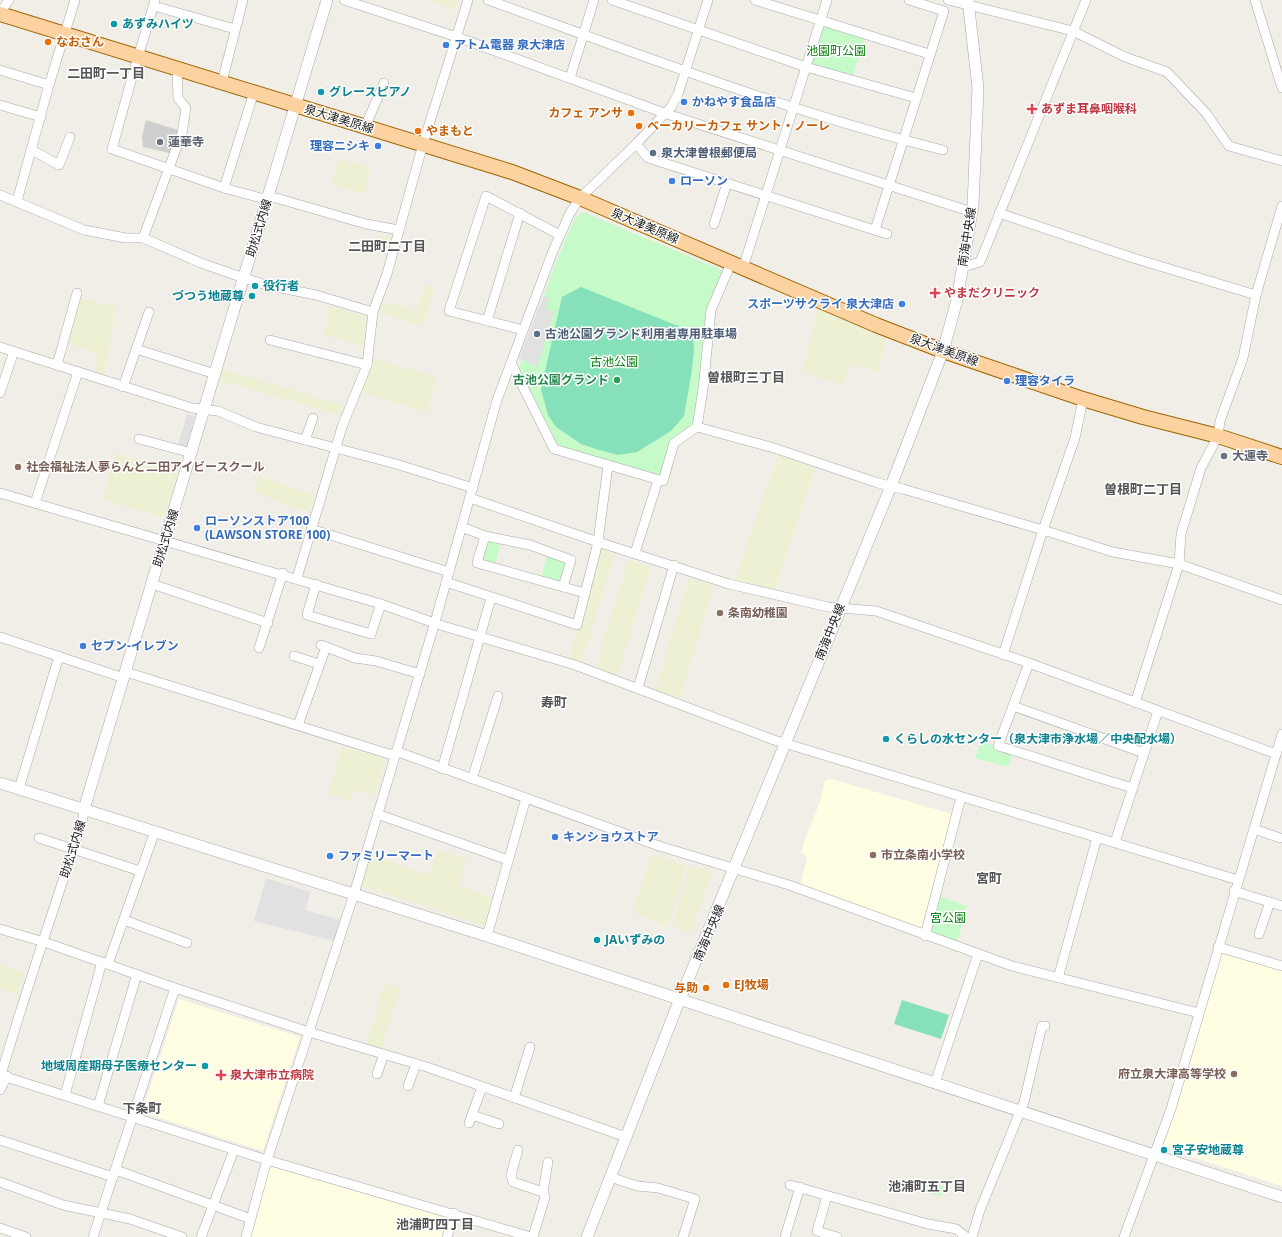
<svg xmlns="http://www.w3.org/2000/svg" width="1282" height="1237" viewBox="0 0 1282 1237" font-family="'Open Sans','Noto Sans JP',sans-serif">
<style>
.education{fill:#fffee3}
.religious{fill:#cfcfcf}
.farmland{fill:#eef0d3}
.park{fill:#c6fac8}
.pitch{fill:#86e0ba}
.parking{fill:#e1e1e1}
.lines{fill:none;stroke-linecap:round;stroke-linejoin:round}
.minor-casing{stroke:#a8a8a8;stroke-width:10}
.tertiary-casing{stroke:#a8a8a8;stroke-width:12}
.primary-casing{stroke:#9e6400;stroke-width:16}
.minor{stroke:#fff;stroke-width:9}
.tertiary{stroke:#fff;stroke-width:11}
.primary{stroke:#fcd2a1;stroke-width:14}
.culture-dot{fill:#0f9aa8;stroke:#fff;stroke-width:1.5}
.food-dot{fill:#e8710a;stroke:#fff;stroke-width:1.5}
.shop-dot{fill:#3f7fe0;stroke:#fff;stroke-width:1.5}
.health-dot{fill:#e0444e;stroke:#fff;stroke-width:1.5}
.worship-dot{fill:#6b7280;stroke:#fff;stroke-width:1.5}
.service-dot{fill:#5c6f8a;stroke:#fff;stroke-width:1.5}
.leisure-dot{fill:#2e9e5b;stroke:#fff;stroke-width:1.5}
.education-dot{fill:#8d6e63;stroke:#fff;stroke-width:1.5}
.labels{text-anchor:middle;stroke-width:3;stroke-linejoin:round;paint-order:stroke}
.culture-label{font-size:12px;font-weight:bold;fill:#0d838f;stroke:#fff;text-anchor:start}
.food-label{font-size:12px;font-weight:bold;fill:#c56008;stroke:#fff;text-anchor:start}
.shop-label{font-size:12px;font-weight:bold;fill:#366cbe;stroke:#fff;text-anchor:start}
.park-label{font-size:12px;fill:#0b8211;stroke:#fff}
.health-label{font-size:12px;font-weight:bold;fill:#be3a42;stroke:#fff;text-anchor:start}
.street-label{font-size:12px;fill:#212121;stroke:#fff}
.worship-label{font-size:12px;font-weight:bold;fill:#5b616d;stroke:#fff;text-anchor:start}
.service-label{font-size:12px;font-weight:bold;fill:#4e5e75;stroke:#fff;text-anchor:start}
.leisure-label{font-size:12px;font-weight:bold;fill:#27864d;stroke:#fff;text-anchor:end}
.education-label{font-size:12px;font-weight:bold;fill:#785e54;stroke:#fff;text-anchor:start}
.neighbourhood-label{font-size:13px;font-weight:bold;fill:#545454;stroke:#fff}
</style>
<rect width="100%" height="100%" fill="#f1eee7"/>
<g class="education">
<polygon points="831,779 952,814 921,929 800,887 807,857 801,853 804,841 820,802 825,780"/>
<polygon points="1228,952 1282,969 1282,1186 1168,1149 1163,1145 1177,1105 1219,955"/>
<polygon points="179,999 300,1037 263,1151 142,1112"/>
<polygon points="273,1167 443,1217 447,1223 443,1237 251,1237 269,1169"/>
</g>
<polygon class="religious" points="146,120 181,131 174,154 143,147 142,136"/>
<g class="farmland">
<polygon points="427,0 458,0 455,10"/>
<polygon points="339,159 371,168 364,194 332,184"/>
<polygon points="376,236 394,238 388,253 373,248"/>
<polygon points="426,285 435,288 422,327 376,311 379,302 388,305 389,302 416,312"/>
<polygon points="80,298 116,307 104,376 95,372 97,353 68,343"/>
<polygon points="330,306 366,316 363,346 324,335"/>
<polygon points="818,309 886,338 879,372 852,364 843,385 802,372"/>
<polygon points="371,357 436,377 427,412 359,392"/>
<polygon points="222,369 343,405 340,415 218,380"/>
<polygon points="116,453 178,471 164,518 103,499"/>
<polygon points="778,455 816,467 775,590 735,580"/>
<polygon points="259,476 314,495 309,512 253,492"/>
<polygon points="600,548 615,554 581,665 568,662"/>
<polygon points="628,560 651,567 617,677 595,669"/>
<polygon points="689,578 714,585 680,698 655,691"/>
<polygon points="341,748 381,756 384,762 375,795 355,790 351,802 328,793"/>
<polygon points="439,850 468,860 458,885 495,899 487,926 362,886 371,854 429,875"/>
<polygon points="651,855 686,865 668,926 633,912"/>
<polygon points="690,866 713,872 691,933 672,926"/>
<polygon points="0,965 24,973 17,994 0,989"/>
<polygon points="385,983 400,988 381,1050 366,1045"/>
</g>
<g class="park">
<polygon points="825,27 865,39 853,75 815,66 811,62 822,29"/>
<polygon points="583,212 724,271 708,309 700,384 693,421 689,427 671,440 661,475 659,477 558,446 519,367 554,267 575,218"/>
<polygon points="486,540 500,545 495,566 479,561"/>
<polygon points="547,556 566,561 559,584 541,579"/>
<polygon points="981,742 994,745 993,749 1012,754 1008,767 975,758"/>
<polygon points="937,896 967,906 957,942 928,931"/>
<polygon points="927,1181 945,1187 941,1197 923,1191"/>
</g>
<g class="pitch">
<polygon points="581,287 693,332 694,349 692,370 684,416 671,431 637,452 618,455 599,450 581,444 568,435 556,427 548,415 541,389 562,297"/>
<polygon points="902,1000 949,1015 941,1039 894,1024"/>
</g>
<g class="parking">
<polygon points="543,297 550,297 546,310 554,311 537,367 519,358"/>
<polygon points="187,414 195,416 186,448 178,445"/>
<polygon points="266,878 311,892 305,910 340,920 335,941 254,921"/>
</g>
<g class="lines">
<defs>
<g id="minor">
<polyline points="155,0 135,67 112,149 227,189 261,198 276,198 366,224 399,230"/>
<polyline points="344,0 457,37 664,113 972,212"/>
<path d="M488,0C638,54 788,112 943,150"/>
<polyline points="612,0 806,67 916,98"/>
<polyline points="755,0 929,54"/>
<polyline points="948,0 1073,31 1125,57 1167,72 1206,113 1229,146 1282,161"/>
<polyline points="1255,0 1282,88"/>
<polyline points="154,6 235,29"/>
<polyline points="0,13 9,0"/>
<polyline points="0,70 49,85"/>
<polyline points="570,78 594,0"/>
<polyline points="222,82 243,0"/>
<polyline points="0,105 41,117"/>
<polyline points="365,127 384,83"/>
<polyline points="636,144 648,158 887,234"/>
<polyline points="32,150 59,165 70,137"/>
<polyline points="224,188 254,92"/>
<polyline points="0,195 84,230 126,238 143,238 201,263 244,278 266,285 316,295 373,312"/>
<polyline points="17,201 49,85 75,0"/>
<polyline points="999,213 1133,258 1256,295"/>
<polyline points="714,224 727,183"/>
<polyline points="875,230 944,11 909,0"/>
<polyline points="143,238 182,133 186,108 178,98 177,69"/>
<polyline points="731,263 711,310 703,389 697,427 774,448 878,483 903,489 1043,530 1113,552 1179,564 1282,600"/>
<polyline points="963,267 980,262 1086,0"/>
<polyline points="743,268 827,0"/>
<polyline points="487,321 520,213"/>
<polyline points="523,330 449,311 486,196 560,235"/>
<polyline points="270,340 367,365"/>
<polyline points="0,347 192,408 218,411 256,427 396,464 473,488"/>
<polyline points="136,349 215,374"/>
<polyline points="511,363 554,449 663,481 674,443 697,427"/>
<polyline points="57,365 77,293"/>
<polyline points="123,387 149,312"/>
<polyline points="0,393 14,351"/>
<polyline points="139,439 192,453"/>
<polyline points="305,440 313,418"/>
<polyline points="0,493 381,604 440,625 575,665 774,740 1238,880"/>
<polyline points="470,498 598,542 729,584 828,607 876,611 1029,663 1276,754"/>
<polyline points="35,503 78,372"/>
<polyline points="462,527 485,536 477,563 585,593"/>
<polyline points="311,529 449,572"/>
<polyline points="485,536 530,545 571,560 563,587"/>
<polyline points="635,553 658,480"/>
<polyline points="297,578 342,427 367,365 373,312 387,274 423,144 468,0"/>
<polyline points="446,582 577,625 598,542 608,465"/>
<polyline points="152,584 268,623"/>
<polyline points="316,584 307,615 371,634 381,604"/>
<polyline points="0,637 124,678"/>
<polyline points="321,645 355,658 376,661 420,674"/>
<polyline points="259,648 283,573"/>
<polyline points="1003,655 1043,530 1075,438 1083,399"/>
<polyline points="294,656 319,664"/>
<path d="M1029,663L998,746C1043,759 1087,775 1133,788"/>
<polyline points="126,672 389,754 401,753 659,846 789,885 1012,966 1199,1013"/>
<polyline points="638,688 674,565"/>
<polyline points="1135,703 1179,564 1181,534 1201,468 1218,436 1220,421 1243,358 1256,295 1282,206"/>
<polyline points="1013,706 1144,753"/>
<polyline points="298,725 326,647"/>
<polyline points="442,769 491,598"/>
<polyline points="472,779 498,696"/>
<polyline points="19,789 59,656"/>
<polyline points="377,814 508,860"/>
<polyline points="1254,829 1280,838"/>
<polyline points="39,838 140,871"/>
<polyline points="1115,842 1158,711"/>
<polyline points="1234,891 1282,906"/>
<polyline points="124,920 187,943"/>
<polyline points="0,929 44,942 175,988 93,1237"/>
<polyline points="1259,934 1270,902"/>
<polyline points="487,936 526,798"/>
<polyline points="925,936 961,797"/>
<polyline points="1218,947 1282,966"/>
<polyline points="108,964 155,831"/>
<polyline points="1058,978 1097,838"/>
<polyline points="175,988 309,1032 427,1067 626,1137"/>
<polyline points="377,1074 384,1054"/>
<polyline points="0,1075 267,1160 531,1237"/>
<path d="M1,1075C26,989 56,904 83,818L84,809"/>
<polyline points="935,1083 978,954"/>
<polyline points="408,1086 416,1064"/>
<polyline points="0,1090 7,1076"/>
<polyline points="65,1095 102,962"/>
<polyline points="514,1098 530,1047"/>
<polyline points="98,1106 137,974"/>
<polyline points="472,1115 499,1124"/>
<polyline points="469,1123 482,1087"/>
<polyline points="0,1140 113,1177"/>
<polyline points="518,1150 511,1175 513,1182 543,1192 545,1197 533,1237"/>
<polyline points="116,1170 251,1219"/>
<polyline points="610,1177 637,1186 658,1188 695,1199 683,1237"/>
<polyline points="0,1182 63,1205 130,1219 182,1237"/>
<polyline points="790,1185 928,1224 956,1229 966,1237"/>
<polyline points="543,1192 548,1162"/>
<polyline points="827,1196 817,1231 837,1237"/>
<polyline points="0,1228 26,1237"/>
<polyline points="201,1237 234,1150"/>
<polyline points="246,1237 267,1160 354,894 435,622 497,400 553,251 570,213 580,198 636,144 671,107 678,94 708,0"/>
<polyline points="447,1237 454,1213"/>
<polyline points="785,1237 800,1187"/>
<polyline points="972,1237 980,1210 1024,1102 1042,1026 1045,1026"/>
<polyline points="1124,1237 1171,1109 1282,734"/>
</g>
<g id="tertiary">
<polyline points="0,783 487,936 1282,1197"/>
<polyline points="84,809 327,0"/>
<polyline points="587,1237 676,1009 891,486 943,351 957,300 973,205 978,88 968,0"/>
</g>
<polyline id="primary" points="0,14 512,172 580,198 876,325 943,351 1083,399 1143,417 1218,436 1282,457"/>
</defs>
<use href="#minor" class="minor-casing"/>
<use href="#tertiary" class="tertiary-casing"/>
<use href="#primary" class="primary-casing"/>
<use href="#minor" class="minor"/>
<use href="#tertiary" class="tertiary"/>
<use href="#primary" class="primary"/>
</g>
<g class="culture-dot">
<circle cx="114" cy="24" r="4"/>
<circle cx="321" cy="92" r="4"/>
<circle cx="255" cy="286" r="4"/>
<circle cx="252" cy="296" r="4"/>
<circle cx="886" cy="739" r="4"/>
<circle cx="597" cy="940" r="4"/>
<circle cx="205" cy="1066" r="4"/>
<circle cx="1164" cy="1150" r="4"/>
</g>
<g class="food-dot">
<circle cx="48" cy="42" r="4"/>
<circle cx="631" cy="113" r="4"/>
<circle cx="639" cy="126" r="4"/>
<circle cx="418" cy="131" r="4"/>
<circle cx="726" cy="985" r="4"/>
<circle cx="706" cy="988" r="4"/>
</g>
<g class="shop-dot">
<circle cx="446" cy="45" r="4"/>
<circle cx="684" cy="102" r="4"/>
<circle cx="378" cy="146" r="4"/>
<circle cx="672" cy="181" r="4"/>
<circle cx="902" cy="304" r="4"/>
<circle cx="1007" cy="381" r="4"/>
<circle cx="197" cy="528" r="4"/>
<circle cx="83" cy="646" r="4"/>
<circle cx="555" cy="837" r="4"/>
<circle cx="330" cy="856" r="4"/>
</g>
<g class="health-dot">
<path d="M1030 103h4v4h4v4h-4v4h-4v-4h-4v-4h4z"/>
<path d="M933 287h4v4h4v4h-4v4h-4v-4h-4v-4h4z"/>
<path d="M219 1069h4v4h4v4h-4v4h-4v-4h-4v-4h4z"/>
</g>
<g class="worship-dot">
<circle cx="160" cy="142" r="4"/>
<circle cx="1224" cy="456" r="4"/>
</g>
<g class="service-dot">
<circle cx="653" cy="153" r="4"/>
<circle cx="537" cy="334" r="4"/>
</g>
<circle class="leisure-dot" cx="617" cy="380" r="4"/>
<g class="education-dot">
<circle cx="18" cy="467" r="4"/>
<circle cx="720" cy="613" r="4"/>
<circle cx="873" cy="855" r="4"/>
<circle cx="1234" cy="1074" r="4"/>
</g>
<g class="labels">
<g class="culture-label">
<text x="122" y="28">あずみハイツ</text>
<text x="329" y="96">グレースピアノ</text>
<text x="263" y="290">役行者</text>
<text x="244" y="300" text-anchor="end">づつう地蔵尊</text>
<text x="894" y="743">くらしの水センター（泉大津市浄水場／中央配水場）</text>
<text x="605" y="944">JAいずみの</text>
<text x="197" y="1070" text-anchor="end">地域周産期母子医療センター</text>
<text x="1172" y="1154">宮子安地蔵尊</text>
</g>
<g class="food-label">
<text x="56" y="46">なおさん</text>
<text x="623" y="117" text-anchor="end">カフェ アンサ</text>
<text x="647" y="130">ベーカリーカフェ サント・ノーレ</text>
<text x="426" y="135">やまもと</text>
<text x="734" y="989">EJ牧場</text>
<text x="698" y="992" text-anchor="end">与助</text>
</g>
<g class="shop-label">
<text x="454" y="49">アトム電器 泉大津店</text>
<text x="692" y="106">かねやす食品店</text>
<text x="370" y="150" text-anchor="end">理容ニシキ</text>
<text x="680" y="185">ローソン</text>
<text x="894" y="308" text-anchor="end">スポーツサクライ 泉大津店</text>
<text x="1015" y="385">理容タイラ</text>
<text x="205" y="525">ローソンストア100<tspan x="205" dy="14">(LAWSON STORE 100)</tspan></text>
<text x="91" y="650">セブン-イレブン</text>
<text x="563" y="841">キンショウストア</text>
<text x="338" y="860">ファミリーマート</text>
</g>
<g class="park-label">
<text x="836" y="55">池園町公園</text>
<text x="614" y="366">古池公園</text>
<text x="948" y="922">宮公園</text>
</g>
<g class="health-label">
<text x="1041" y="113">あずま耳鼻咽喉科</text>
<text x="944" y="297">やまだクリニック</text>
<text x="230" y="1079">泉大津市立病院</text>
</g>
<g class="street-label">
<text transform="translate(339 119) rotate(17)" y="4">泉大津美原線</text>
<text transform="translate(645 226) rotate(23)" y="4">泉大津美原線</text>
<text transform="translate(259 228) rotate(-73)" y="4">助松式内線</text>
<text transform="translate(967 237) rotate(-81)" y="4">南海中央線</text>
<text transform="translate(944 350) rotate(20)" y="4">泉大津美原線</text>
<text transform="translate(166 538) rotate(-73)" y="4">助松式内線</text>
<text transform="translate(830 632) rotate(-68)" y="4">南海中央線</text>
<text transform="translate(73 849) rotate(-73)" y="4">助松式内線</text>
<text transform="translate(709 933) rotate(-67)" y="4">南海中央線</text>
</g>
<g class="worship-label">
<text x="168" y="146">蓮華寺</text>
<text x="1232" y="460">大運寺</text>
</g>
<g class="service-label">
<text x="661" y="157">泉大津曽根郵便局</text>
<text x="545" y="338">古池公園グランド利用者専用駐車場</text>
</g>
<g class="leisure-label">
<text x="609" y="384">古池公園グランド</text>
</g>
<g class="education-label">
<text x="26" y="471">社会福祉法人夢らんど二田アイビースクール</text>
<text x="728" y="617">条南幼稚園</text>
<text x="881" y="859">市立条南小学校</text>
<text x="1226" y="1078" text-anchor="end">府立泉大津高等学校</text>
</g>
<g class="neighbourhood-label">
<text x="106" y="78">二田町一丁目</text>
<text x="387" y="251">二田町二丁目</text>
<text x="746" y="382">曽根町三丁目</text>
<text x="1143" y="494">曽根町二丁目</text>
<text x="554" y="707">寿町</text>
<text x="989" y="883">宮町</text>
<text x="142" y="1113">下条町</text>
<text x="927" y="1191">池浦町五丁目</text>
<text x="435" y="1229">池浦町四丁目</text>
</g>
</g>
</svg>
